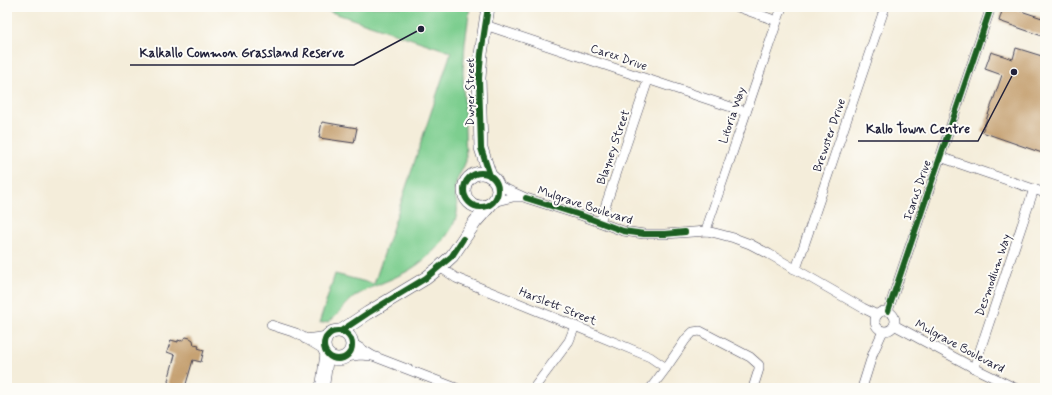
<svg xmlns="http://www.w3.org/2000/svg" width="1052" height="395" viewBox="0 0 1052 395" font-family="Mynerve,sans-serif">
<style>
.green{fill:#7dce8f;stroke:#507865}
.building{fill:#c6a273}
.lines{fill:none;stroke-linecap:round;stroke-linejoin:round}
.street-casing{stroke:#424053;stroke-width:10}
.secondary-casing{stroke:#424053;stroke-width:14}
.street{stroke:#fff;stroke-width:9}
.secondary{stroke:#fff;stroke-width:13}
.cycleway-casing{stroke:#fdfcf7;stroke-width:8}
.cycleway{stroke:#1b5e20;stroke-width:6}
.labels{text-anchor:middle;stroke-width:4;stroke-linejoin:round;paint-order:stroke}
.street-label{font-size:12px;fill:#22223b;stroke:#fdfcf7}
.leader{fill:none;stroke:#22223b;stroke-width:1.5}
.callout-dot{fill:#22223b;stroke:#fdfcf7;stroke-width:1.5}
.callout-label{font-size:13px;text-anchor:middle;font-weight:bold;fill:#22223b;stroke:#fdfcf7;stroke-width:4;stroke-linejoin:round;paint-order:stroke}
</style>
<rect width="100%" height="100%" fill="#fdfcf7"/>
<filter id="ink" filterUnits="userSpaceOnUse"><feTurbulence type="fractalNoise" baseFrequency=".025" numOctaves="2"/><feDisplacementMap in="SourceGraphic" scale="8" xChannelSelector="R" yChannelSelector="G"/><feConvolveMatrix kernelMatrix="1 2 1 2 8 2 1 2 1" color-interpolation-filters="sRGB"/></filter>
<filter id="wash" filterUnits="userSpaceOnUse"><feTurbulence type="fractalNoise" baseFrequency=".012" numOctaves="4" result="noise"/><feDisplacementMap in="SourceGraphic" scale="16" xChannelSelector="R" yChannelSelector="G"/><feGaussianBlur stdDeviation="0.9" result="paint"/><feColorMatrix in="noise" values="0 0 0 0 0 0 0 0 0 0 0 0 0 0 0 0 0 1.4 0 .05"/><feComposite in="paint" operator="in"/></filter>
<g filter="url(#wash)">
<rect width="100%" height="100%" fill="#f4edda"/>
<path class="green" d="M316,7H470L465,43L463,72L466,161C463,170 457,177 455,186C453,195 459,204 457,213C454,235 423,264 404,273C389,281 372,286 357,295C346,302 339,316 328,322C325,323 321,323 319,324L335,274L374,284L451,52Z"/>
<g id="blocks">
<g class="building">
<polygon points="1009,7 1045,19 1045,37 999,21 1002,11"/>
<polygon points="1016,48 1045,57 1045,154 982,132 1002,75 985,69 991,52 1013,59"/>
<polygon points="322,122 357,128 354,143 319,138"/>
<polygon points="186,337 190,338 193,340 194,345 199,346 198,348 204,350 201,362 193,360 186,384 184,388 174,388 170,386 168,381 175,355 167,352 171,340 178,342 178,340 181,341"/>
</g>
</g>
</g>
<g filter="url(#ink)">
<use href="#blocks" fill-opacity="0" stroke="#424053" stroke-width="1"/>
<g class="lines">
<defs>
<g id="street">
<polyline points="738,7 777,21"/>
<polyline points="484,26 491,27 746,112"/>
<polyline points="940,157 1045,193"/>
<polyline points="497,185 526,198 583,216 623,231 644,234 665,234 707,231 719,234 734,238 750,244 769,254 863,308 877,315"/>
<polyline points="493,202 513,197 521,197"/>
<polyline points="600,222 648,80"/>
<polyline points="707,231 707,227 782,7"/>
<polyline points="440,267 456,278 575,326 650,357 666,368"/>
<polyline points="794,269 797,266 885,7"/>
<circle cx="885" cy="321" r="10"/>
<polyline points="888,311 991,7"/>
<polyline points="271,325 296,333 325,350"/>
<polyline points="894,325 974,368 1015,388"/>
<polyline points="305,339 328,336"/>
<polyline points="352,343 373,356 456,388"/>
<polyline points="346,357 360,355 372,356"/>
<polyline points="974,368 1034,189"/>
<polyline points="534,388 569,341 575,326"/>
<polyline points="651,388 666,368 686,339 693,332 700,331 750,357 759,365 759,369 753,388"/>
<polyline points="862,388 873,353 883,331"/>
</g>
<g id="secondary">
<polyline points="488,7 481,54 479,78 481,148 490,176"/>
<circle cx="481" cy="190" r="17"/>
<polyline points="341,331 368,313 426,278 440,267 452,256 475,222 490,205"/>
<circle cx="338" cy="345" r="14"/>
<polyline points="321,388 323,383 327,354"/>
</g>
</defs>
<use href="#street" class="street-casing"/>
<use href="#secondary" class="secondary-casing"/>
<use href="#street" class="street"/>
<use href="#secondary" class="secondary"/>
<defs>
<g id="cycleway">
<polyline points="488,7 481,54 479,78 481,148 490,176"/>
<circle cx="481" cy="190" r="17"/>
<polyline points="526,198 583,216 623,231 644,234 665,234 685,232"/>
<polyline points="888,311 991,7"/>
<polyline points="341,331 368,313 426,278 452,256 463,239"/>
<circle cx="338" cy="345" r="14"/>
</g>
</defs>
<use href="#cycleway" class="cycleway-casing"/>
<use href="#cycleway" class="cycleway"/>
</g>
</g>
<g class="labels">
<g class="street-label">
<text transform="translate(619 57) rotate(19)" y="4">Carex Drive</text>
<text transform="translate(470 92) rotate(-90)" y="4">Dwyer Street</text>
<text transform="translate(732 115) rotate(-71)" y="4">Litoria Way</text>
<text transform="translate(829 135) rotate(-71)" y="4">Brewster Drive</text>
<text transform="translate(613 147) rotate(-71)" y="4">Blayney Street</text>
<text transform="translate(917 190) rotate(-71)" y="4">Icarus Drive</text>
<text transform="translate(585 205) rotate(18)" y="4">Mulgrave Boulevard</text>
<text transform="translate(993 275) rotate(-71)" y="4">Desmodium Way</text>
<text transform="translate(558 306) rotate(22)" y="4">Harslett Street</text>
<text transform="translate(960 346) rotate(28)" y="4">Mulgrave Boulevard</text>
</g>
</g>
<path class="leader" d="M421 29L354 65H130M1014 72L978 141H858"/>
<g class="callout-dot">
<circle cx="421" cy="29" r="4"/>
<circle cx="1014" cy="72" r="4"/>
</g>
<g class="callout-label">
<text x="242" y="57">Kalkallo Common Grassland Reserve</text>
<text x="918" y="133">Kallo Town Centre</text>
</g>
<rect width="1052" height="395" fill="none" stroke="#fdfcf7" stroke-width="24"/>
</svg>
